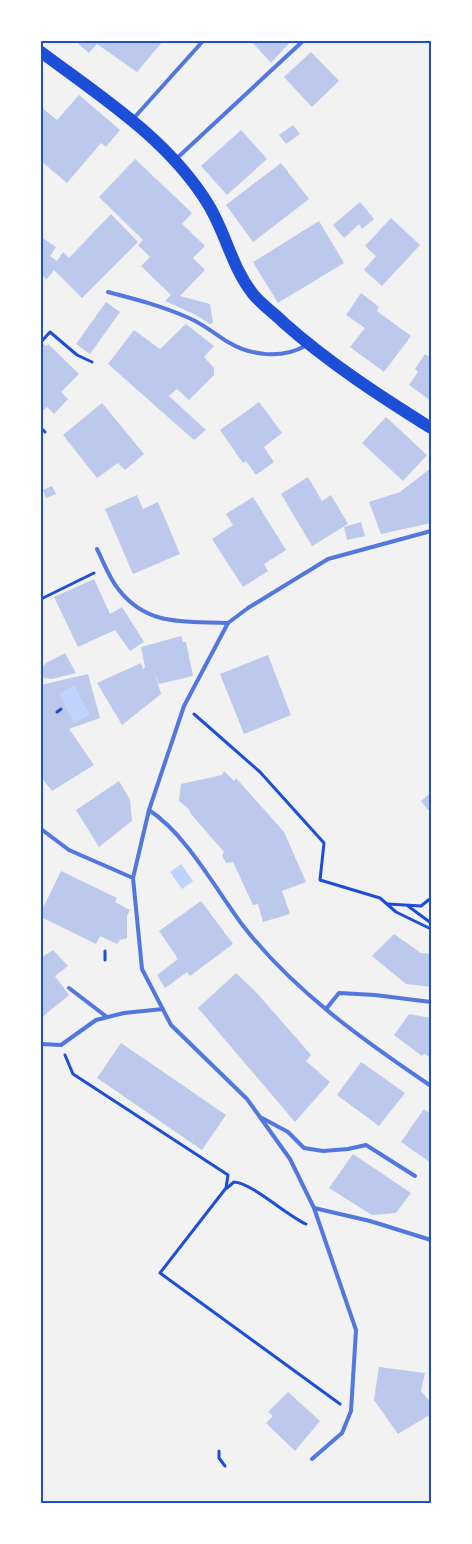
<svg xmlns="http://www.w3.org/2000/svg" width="472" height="1544" viewBox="0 0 472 1544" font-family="Manrope,sans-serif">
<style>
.water{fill:#bfd3fe}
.building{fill:#bdc9ec;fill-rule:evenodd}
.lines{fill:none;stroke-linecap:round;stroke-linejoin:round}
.path{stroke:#1d4ed8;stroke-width:3}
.service{stroke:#5277de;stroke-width:4}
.primary{stroke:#1d4ed8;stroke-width:12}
.neatline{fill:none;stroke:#1d4ed8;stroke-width:2}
</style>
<rect width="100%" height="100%" fill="#f2f2f2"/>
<g class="water">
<polygon points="74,686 89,714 74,723 60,694"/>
<polygon points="181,864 193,881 182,889 170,872"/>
</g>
<g class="building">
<polygon points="75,41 163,41 137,72 97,44 89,53"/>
<polygon points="251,41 291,41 271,63"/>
<polygon points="311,52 339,81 312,107 284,77"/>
<polygon points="79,95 120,130 106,147 101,143 67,183 41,161 41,107 57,120"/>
<polygon points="293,125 300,134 286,144 279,135"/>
<polygon points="241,130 267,159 227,195 201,166"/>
<polygon points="135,159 192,213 182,224 205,246 193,258 205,270 180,296 210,304 213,323 210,324 196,315 165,301 171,295 141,266 150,257 138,245 143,240 99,197"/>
<polygon points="281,163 309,199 253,242 226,205"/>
<polygon points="360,202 374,219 362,229 359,224 344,238 333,225"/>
<polygon points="111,214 138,242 82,298 54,270 47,279 41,275 41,237 56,247 50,256 57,261 63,252 69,258"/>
<polygon points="391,218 420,245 382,286 364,270 376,256 365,246"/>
<polygon points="319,221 344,263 278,303 253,262"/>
<polygon points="361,293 379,307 377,311 411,336 384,372 350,347 365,328 346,315"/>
<polygon points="106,302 120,312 90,354 76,344"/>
<polygon points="186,324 214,346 204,357 214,368 214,375 189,400 177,389 169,396 206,430 194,440 108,364 134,330 160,349"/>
<polygon points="41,342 46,346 48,344 79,374 61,392 68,399 54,414 47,407 43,411 41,410"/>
<polygon points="425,354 431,358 431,401 409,385 418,372 415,369"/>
<polygon points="259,402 282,433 264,447 274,462 256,475 246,461 243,463 220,430"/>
<polygon points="102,403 144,454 125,470 118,463 97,478 63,435"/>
<polygon points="386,417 427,455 403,481 362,443"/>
<polygon points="431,468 431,523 381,534 369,502 400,492"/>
<polygon points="308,477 322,501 331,495 348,524 312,546 281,494"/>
<polygon points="52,486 56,494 46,498 43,490"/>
<polygon points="137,495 143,509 158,502 180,554 133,574 105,509"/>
<polygon points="253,497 286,550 264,564 268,571 243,587 212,539 233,525 226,514"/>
<polygon points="361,522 365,536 347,540 344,527"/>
<polygon points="94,579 110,614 122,607 144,642 130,651 115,630 78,647 54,597"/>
<polygon points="181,636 183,642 186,642 193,676 159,684 154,670 161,694 122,725 97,683 141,663 143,669 145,667 141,647"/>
<polygon points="65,653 76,673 52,679 44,678 41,670 46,663"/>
<polygon points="268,655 291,715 244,734 220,674"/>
<path d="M88,674L100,718L69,729L94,765L52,791L41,777V685ZM74,686L89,714L74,723L60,694Z"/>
<polygon points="224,771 234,781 236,778 284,832 306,882 282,891 290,914 263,922 258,904 253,905 233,862 226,863 222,855 224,852 191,814 188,808 179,801 181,784 222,775"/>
<polygon points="119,781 130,800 132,821 99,847 76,810"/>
<polygon points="429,794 431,808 428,810 421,801"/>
<polygon points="61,871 117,898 115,902 130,910 127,916 127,938 120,940 117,944 100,936 96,944 41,917 41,912"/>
<polygon points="201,901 233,944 190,976 187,972 165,988 157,975 178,959 159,931"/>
<polygon points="394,934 421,953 431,954 431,987 406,984 372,956"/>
<polygon points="53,950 68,966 55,976 69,995 41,1018 41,958"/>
<polygon points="236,973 257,993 311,1055 306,1061 330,1082 295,1122 198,1008"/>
<polygon points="409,1014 431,1018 431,1058 424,1054 422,1056 394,1035"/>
<polygon points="121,1043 226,1115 202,1150 97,1078"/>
<polygon points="361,1062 405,1093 379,1126 337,1095"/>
<polygon points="424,1109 431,1114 431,1163 401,1142"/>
<polygon points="353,1154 411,1193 396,1213 372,1215 329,1188"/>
<polygon points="379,1367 425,1373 421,1391 431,1403 431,1414 398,1434 374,1400"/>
<polygon points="288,1392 320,1421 295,1451 266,1423 273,1416 268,1412"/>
</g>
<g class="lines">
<g class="path">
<polyline points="41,342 50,332 77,355 92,362"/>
<polyline points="41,428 45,432"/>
<polyline points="41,599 94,573"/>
<polyline points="57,712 61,709"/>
<polyline points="194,714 260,772 324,843 320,880 380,898 396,912 431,929"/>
<polyline points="388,904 421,906 431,898"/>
<polyline points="408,906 431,923"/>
<polyline points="105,951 105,960"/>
<polyline points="65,1055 73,1074 228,1175 226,1188 160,1273 340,1404"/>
<path d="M227,1188L234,1182C252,1183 286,1215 306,1224"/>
<polyline points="219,1451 219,1458 225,1466"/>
</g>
<g class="service">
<polyline points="133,119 203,41"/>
<polyline points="176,159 303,41"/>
<path d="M108,292C135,299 162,306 189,318C203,324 215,334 228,342C251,356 282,359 305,346"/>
<path d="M97,549C104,563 109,578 119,590C148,627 186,621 228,623"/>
<path d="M149,810C187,835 216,890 244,927C295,992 363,1040 431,1086"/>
<polyline points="41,829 69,850 133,878"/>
<polyline points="69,988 107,1017"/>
<polyline points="326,1009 339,993 375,995 431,1002"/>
<polyline points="41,1044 61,1045 96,1020 124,1013 163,1009"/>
<polyline points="262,1118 288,1132 304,1148 323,1151 348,1149 366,1145 415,1176"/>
<polyline points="314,1208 370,1221 431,1240"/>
<polyline points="312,1459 342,1433 351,1411 356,1330 314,1208 290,1159 247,1099 171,1025 142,969 133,878 149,810 184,706 228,623 248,608 328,559 431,531"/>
</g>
<path class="primary" d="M41,52C101,97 168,139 208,204C226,233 232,268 253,294C262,305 274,313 284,323C329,363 380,396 431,428"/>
</g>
<rect width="472" height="1544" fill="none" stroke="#ffffff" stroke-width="85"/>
<rect x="42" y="42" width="388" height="1460" class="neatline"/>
</svg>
